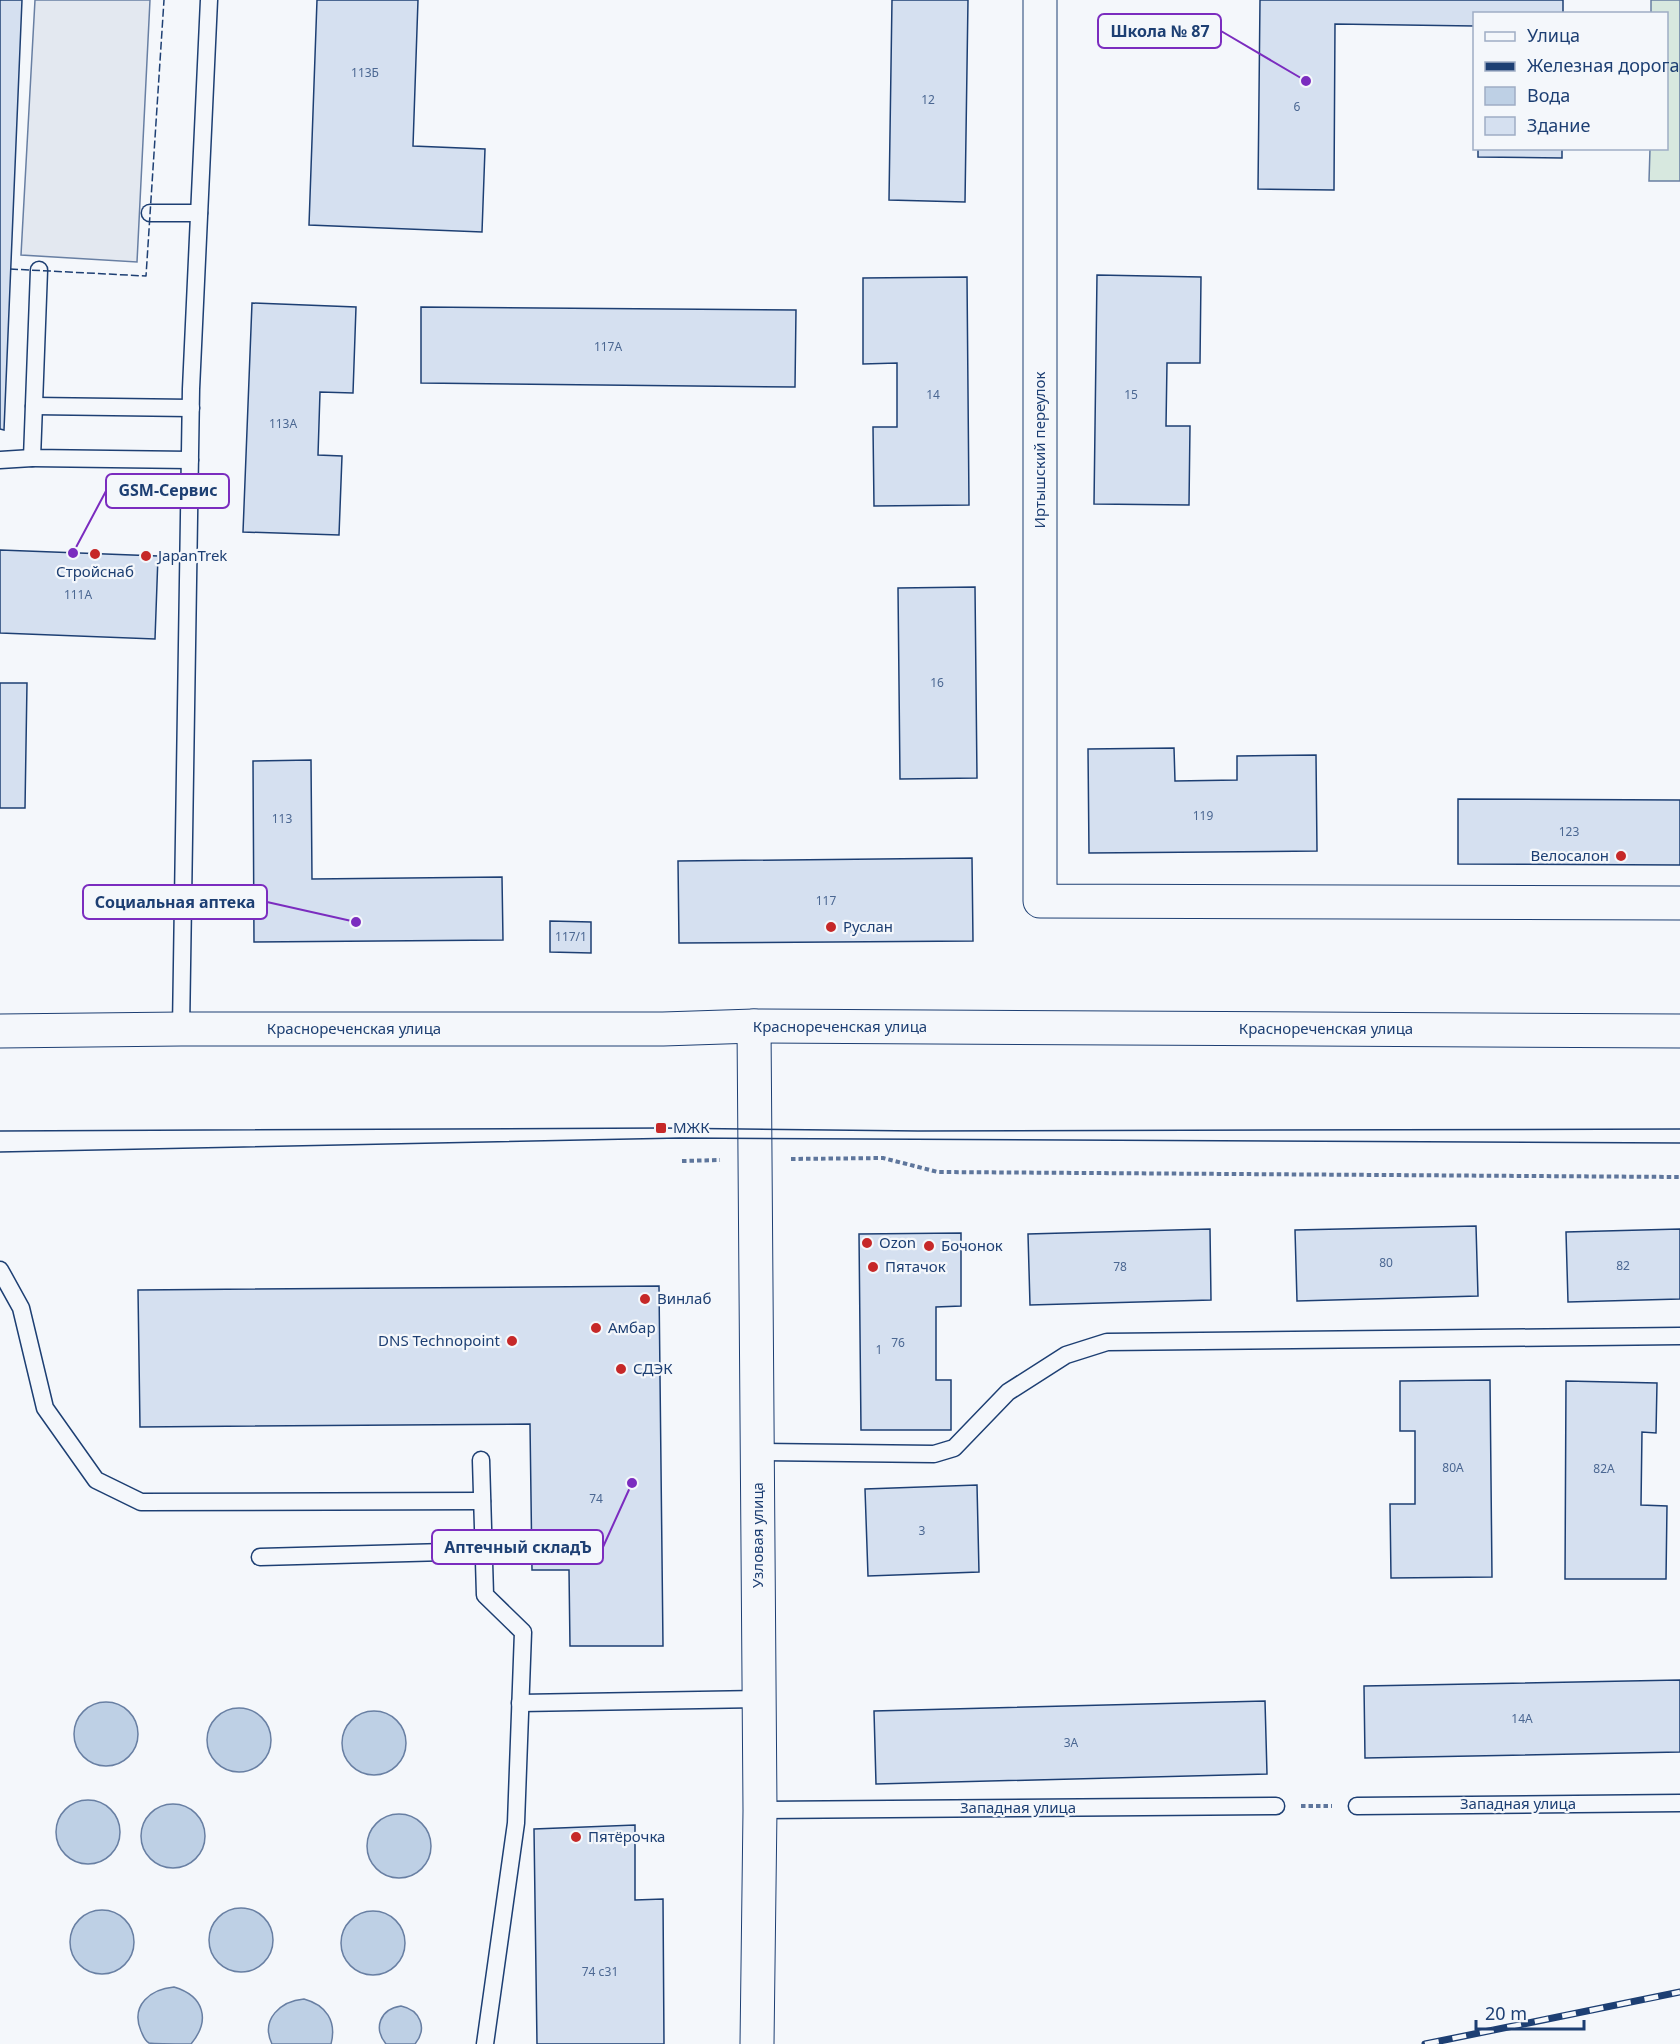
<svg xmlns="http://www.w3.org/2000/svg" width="1680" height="2044" viewBox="0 0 1680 2044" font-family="'Noto Sans',sans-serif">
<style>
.green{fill:#d7e8df;stroke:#687fa3;stroke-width:1.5}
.parking{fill:#e3e8f0;stroke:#687fa3;stroke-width:1.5}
.water{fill:#bed0e5;stroke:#687fa3;stroke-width:1.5}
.building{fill:#d5e0f0;stroke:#1d3f73;stroke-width:1.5}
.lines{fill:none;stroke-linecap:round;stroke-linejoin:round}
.service-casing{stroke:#1d3f73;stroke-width:19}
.minor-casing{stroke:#1d3f73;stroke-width:35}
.tertiary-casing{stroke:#1d3f73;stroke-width:35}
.primary-casing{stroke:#1d3f73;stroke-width:35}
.path{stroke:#5e769c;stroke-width:4;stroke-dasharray:4.5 3;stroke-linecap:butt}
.service{stroke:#f4f7fb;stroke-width:16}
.minor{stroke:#f4f7fb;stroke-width:33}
.tertiary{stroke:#f4f7fb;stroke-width:33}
.primary{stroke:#f4f7fb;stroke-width:33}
.tram{stroke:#1d3f73;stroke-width:1.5}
.rail-casing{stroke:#1d3f73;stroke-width:7}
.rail{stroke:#f4f7fb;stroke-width:4.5;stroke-dasharray:14;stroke-linecap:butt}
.fence{stroke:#1d3f73;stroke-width:1.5;stroke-dasharray:8 3;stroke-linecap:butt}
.poi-dot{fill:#c62828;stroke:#f4f7fb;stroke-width:2}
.labels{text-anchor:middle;stroke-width:4.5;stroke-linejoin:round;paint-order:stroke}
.number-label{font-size:12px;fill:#4b6792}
.street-label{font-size:15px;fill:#1d3f73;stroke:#f4f7fb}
.poi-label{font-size:15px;fill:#1d3f73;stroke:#f4f7fb;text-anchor:start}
.leader{fill:none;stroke:#7b2cbf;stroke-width:2}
.callout-dot{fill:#7b2cbf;stroke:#f4f7fb;stroke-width:2}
.callout{fill:#f4f7fb;stroke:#7b2cbf;stroke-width:2}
.callout-label{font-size:16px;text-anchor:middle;font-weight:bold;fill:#1d3f73}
</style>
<rect width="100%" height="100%" fill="#f4f7fb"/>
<polygon class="green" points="1651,0 1680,0 1680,181 1649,181 1650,149 1666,148 1666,14 1651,13"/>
<polygon class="parking" points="35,0 150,0 137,262 21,255"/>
<g class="water">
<circle cx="106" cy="1734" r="32"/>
<circle cx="239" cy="1740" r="32"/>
<circle cx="374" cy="1743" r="32"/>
<circle cx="88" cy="1832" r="32"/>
<circle cx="173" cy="1836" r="32"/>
<circle cx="399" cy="1846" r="32"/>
<circle cx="241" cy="1940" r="32"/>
<circle cx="102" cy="1942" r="32"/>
<circle cx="373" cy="1943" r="32"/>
<path d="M174,1987C204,1996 211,2020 191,2044C181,2044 156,2044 149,2043C144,2040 143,2035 141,2031C130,2005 151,1989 174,1987Z"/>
<path d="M304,1999C326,2005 337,2021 331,2044H272C260,2019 281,2001 304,1999Z"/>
<path d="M401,2006C420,2010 428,2028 415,2044H386C373,2028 380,2009 401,2006Z"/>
</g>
<g class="building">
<polygon points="0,0 22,0 4,430 0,429"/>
<polygon points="317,0 418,0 413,146 485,149 482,232 309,225"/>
<polygon points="892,0 968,0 965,202 889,200"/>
<polygon points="1260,0 1563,0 1563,14 1474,14 1474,26 1335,24 1334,190 1258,189"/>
<polygon points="1478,148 1562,148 1562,158 1478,157"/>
<polygon points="1097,275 1201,277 1200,363 1167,363 1166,426 1190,426 1189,505 1094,504"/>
<polygon points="967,277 969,505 874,506 873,427 897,427 897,363 863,364 863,278"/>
<polygon points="252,303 356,307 353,393 320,392 318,455 342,456 339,535 243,532"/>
<polygon points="421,307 796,310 795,387 421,383"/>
<polygon points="0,550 158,556 155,639 0,633"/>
<polygon points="975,587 977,778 900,779 898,588"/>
<polygon points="0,683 27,683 25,808 0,808"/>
<polygon points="1174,748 1175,781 1237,780 1237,756 1316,755 1317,851 1089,853 1088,749"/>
<polygon points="311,760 312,879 502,877 503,940 254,942 253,761"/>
<polygon points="1458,799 1680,800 1680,865 1458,864"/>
<polygon points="972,858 973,941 679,943 678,861"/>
<polygon points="550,921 591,922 591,953 550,952"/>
<polygon points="1476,1226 1478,1296 1297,1301 1295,1230"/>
<polygon points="1210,1229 1211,1300 1030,1305 1028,1234"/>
<polygon points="1680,1229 1680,1299 1568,1302 1566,1232"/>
<polygon points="961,1233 961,1306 936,1307 936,1380 951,1380 951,1430 861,1430 859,1234"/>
<polygon points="659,1286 663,1646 570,1646 569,1570 532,1570 530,1424 140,1427 138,1290"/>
<polygon points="1490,1380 1492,1577 1391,1578 1390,1504 1415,1504 1415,1431 1400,1431 1400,1381"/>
<polygon points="1566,1381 1657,1383 1656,1433 1642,1432 1641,1505 1667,1506 1666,1579 1565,1579"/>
<polygon points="977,1485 979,1572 868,1576 865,1489"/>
<polygon points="1680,1680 1680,1752 1365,1758 1364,1686"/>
<polygon points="1265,1701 1267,1774 876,1784 874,1711"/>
<polygon points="635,1825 635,1900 663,1899 664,2044 537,2044 534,1829"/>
</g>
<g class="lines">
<defs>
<g id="service">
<polyline points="150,213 199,213"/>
<polyline points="39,270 32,458 190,460"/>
<polyline points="34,406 191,408"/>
<polyline points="0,460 32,458"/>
<polyline points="181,1029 191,389 209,0"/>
<polyline points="0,1270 21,1308 45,1408 96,1480 141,1502 482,1501"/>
<polyline points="757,1452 934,1454 954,1448 1008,1392 1066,1355 1107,1342 1680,1336"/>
<polyline points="481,1460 485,1595 523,1632 516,1823 485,2044"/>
<polyline points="260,1557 483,1551"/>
<polyline points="520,1703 759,1699"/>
<polyline points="1357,1806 1680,1803"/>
<polyline points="760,1810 1276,1806"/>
</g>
<polyline id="minor" points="1040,0 1040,901 1680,903"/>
<polyline id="tertiary" points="754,1026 760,1810 757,2044"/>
<polyline id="primary" points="0,1031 181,1029 663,1029 754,1026 1680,1031"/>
</defs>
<use href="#service" class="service-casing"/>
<use href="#minor" class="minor-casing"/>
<use href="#tertiary" class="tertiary-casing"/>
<use href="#primary" class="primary-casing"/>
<g class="path">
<polyline points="791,1159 883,1158 938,1172 1680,1177"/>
<polyline points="682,1161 720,1160"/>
<polyline points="1301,1806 1332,1806"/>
</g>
<use href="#service" class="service"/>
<use href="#minor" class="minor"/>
<use href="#tertiary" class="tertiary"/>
<use href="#primary" class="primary"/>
<g class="tram">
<polyline points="0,1131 661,1128 918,1131 1680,1129"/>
<polyline points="0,1152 680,1138 1680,1143"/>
</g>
<defs>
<polyline id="rail" points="1425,2044 1680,1992"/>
</defs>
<use href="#rail" class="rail-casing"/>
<use href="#rail" class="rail"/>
<polyline class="fence" points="10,269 146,276 164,0"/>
</g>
<g class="poi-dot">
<circle cx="95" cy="554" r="6"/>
<circle cx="146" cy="556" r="6"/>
<circle cx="1621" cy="856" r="6"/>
<circle cx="831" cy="927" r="6"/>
<rect x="655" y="1122" width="12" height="12" rx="3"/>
<circle cx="867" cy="1243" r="6"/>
<circle cx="929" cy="1246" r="6"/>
<circle cx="873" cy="1267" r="6"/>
<circle cx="645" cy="1299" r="6"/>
<circle cx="596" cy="1328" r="6"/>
<circle cx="512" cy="1341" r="6"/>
<circle cx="621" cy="1369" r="6"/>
<circle cx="576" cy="1837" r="6"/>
</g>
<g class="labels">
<g class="number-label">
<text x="365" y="77">113Б</text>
<text x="928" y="104">12</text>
<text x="1297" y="111">6</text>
<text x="608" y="351">117А</text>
<text x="933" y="399">14</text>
<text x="1131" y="399">15</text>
<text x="283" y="428">113А</text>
<text x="78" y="599">111А</text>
<text x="937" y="687">16</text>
<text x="1203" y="820">119</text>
<text x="282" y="823">113</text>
<text x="1569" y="836">123</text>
<text x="826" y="905">117</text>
<text x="571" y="941">117/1</text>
<text x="1386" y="1267">80</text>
<text x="1623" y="1270">82</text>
<text x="1120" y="1271">78</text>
<text x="898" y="1347">76</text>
<text x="879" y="1354">1</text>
<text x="1453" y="1472">80А</text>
<text x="1604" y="1473">82А</text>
<text x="596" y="1503">74</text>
<text x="922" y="1535">3</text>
<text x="1522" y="1723">14А</text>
<text x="1071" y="1747">3А</text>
<text x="600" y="1976">74 с31</text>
</g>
<g class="street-label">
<text transform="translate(1040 450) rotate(-90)" y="5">Иртышский переулок</text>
<text x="840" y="1032">Краснореченская улица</text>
<text x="354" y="1034">Краснореченская улица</text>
<text x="1326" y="1034">Краснореченская улица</text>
<text transform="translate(758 1535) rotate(-90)" y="5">Узловая улица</text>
<text x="1518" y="1809">Западная улица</text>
<text x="1018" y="1813">Западная улица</text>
</g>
<g class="poi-label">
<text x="158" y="561">JapanTrek</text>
<text x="95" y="577" text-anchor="middle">Стройснаб</text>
<text x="1609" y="861" text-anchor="end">Велосалон</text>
<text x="843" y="932">Руслан</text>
<text x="673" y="1133">МЖК</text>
<text x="879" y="1248">Ozon</text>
<text x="941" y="1251">Бочонок</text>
<text x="885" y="1272">Пятачок</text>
<text x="657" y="1304">Винлаб</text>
<text x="608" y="1333">Амбар</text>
<text x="500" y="1346" text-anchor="end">DNS Technopoint</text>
<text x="633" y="1374">СДЭК</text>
<text x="588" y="1842">Пятёрочка</text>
</g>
</g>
<path class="leader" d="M1306 81L1221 31M73 553L106 491M356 922L267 902M632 1483L603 1547"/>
<g class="callout-dot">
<circle cx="1306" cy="81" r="6"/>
<circle cx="73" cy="553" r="6"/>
<circle cx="356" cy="922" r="6"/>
<circle cx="632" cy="1483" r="6"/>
</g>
<g class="callout">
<rect x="1098" y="14" width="123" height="34" rx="6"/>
<rect x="106" y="474" width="123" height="34" rx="6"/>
<rect x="83" y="885" width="184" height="34" rx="6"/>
<rect x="432" y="1530" width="171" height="34" rx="6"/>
</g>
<g class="callout-label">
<text x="1160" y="37">Школа № 87</text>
<text x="168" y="496">GSM-Сервис</text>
<text x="175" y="908">Социальная аптека</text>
<text x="518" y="1553">Аптечный складЪ</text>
</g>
<rect x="1473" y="12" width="195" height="138" fill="#f4f7fb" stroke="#9eadc5" stroke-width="1.5"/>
<rect x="1485" y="32" width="30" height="9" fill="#f4f7fb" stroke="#9eadc5" stroke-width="1.5"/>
<text x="1527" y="42" font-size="18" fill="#1d3f73">Улица</text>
<rect x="1485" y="62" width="30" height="9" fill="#1d3f73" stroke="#9eadc5" stroke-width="1.5"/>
<text x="1527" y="72" font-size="18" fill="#1d3f73">Железная дорога</text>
<rect x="1485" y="87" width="30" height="18" fill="#bed0e5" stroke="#9eadc5" stroke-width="1.5"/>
<text x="1527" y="102" font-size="18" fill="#1d3f73">Вода</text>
<rect x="1485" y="117" width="30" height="18" fill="#d5e0f0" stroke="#9eadc5" stroke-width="1.5"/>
<text x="1527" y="132" font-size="18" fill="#1d3f73">Здание</text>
<path d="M1476 2020v9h108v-9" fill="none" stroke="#1d3f73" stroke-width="3"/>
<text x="1485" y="2020" font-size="18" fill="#1d3f73" stroke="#f4f7fb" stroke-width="4.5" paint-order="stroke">20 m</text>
</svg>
